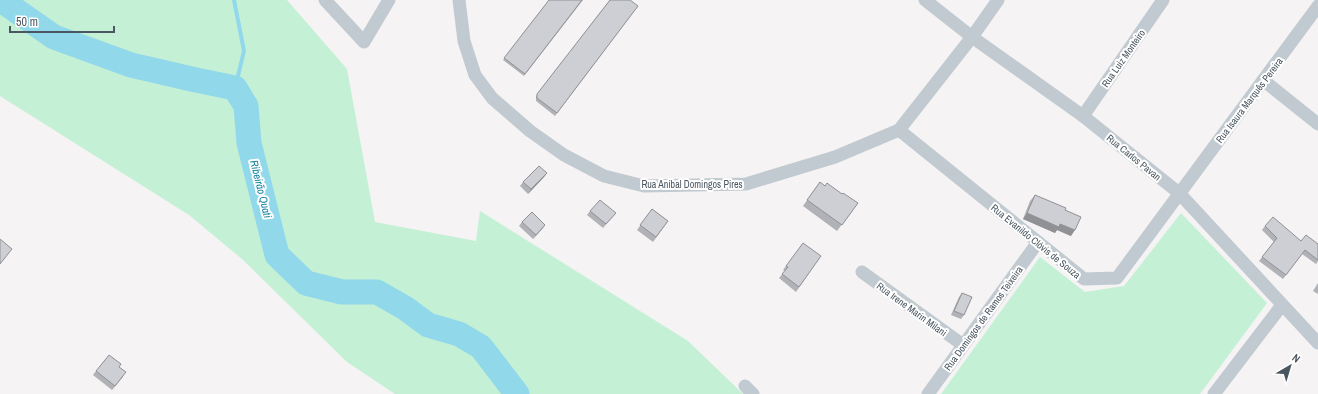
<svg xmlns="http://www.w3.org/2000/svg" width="1318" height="394" viewBox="0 0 1318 394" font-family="'Archivo Narrow',sans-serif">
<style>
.green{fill:#c4f0d5}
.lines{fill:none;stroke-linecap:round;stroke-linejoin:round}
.stream{stroke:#92d8eb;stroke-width:4}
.river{stroke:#92d8eb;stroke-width:25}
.street{stroke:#c1cad1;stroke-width:13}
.wall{fill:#b0b2b7}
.shaded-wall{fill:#909195}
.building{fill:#cdcfd5;stroke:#909195}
.labels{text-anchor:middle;stroke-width:4;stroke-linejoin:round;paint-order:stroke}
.street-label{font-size:10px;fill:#4a5660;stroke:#fff}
.water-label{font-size:11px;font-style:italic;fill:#0f809e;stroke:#fff}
</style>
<rect width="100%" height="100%" fill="#f5f3f3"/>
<g class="green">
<polygon points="0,0 287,0 347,69 375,222 476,241 480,211 688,341 743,394 395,394 347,362 242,259 189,215 0,96"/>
<polygon points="1181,213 1267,303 1200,394 941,394 1040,257 1085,292 1124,286"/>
</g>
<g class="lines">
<polyline class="stream" points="234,0 244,51 235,88"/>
<polyline class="river" points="1,0 54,37 131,65 196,80 235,88 246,106 249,143 277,255 306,283 342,292 377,292 405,308 428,325 459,334 481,347 517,394"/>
<g class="street">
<polyline points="325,0 364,42 389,0"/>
<polyline points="459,0 464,41 475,75 492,98 530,131 564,155 604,176 644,186 746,184 835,157 899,130 972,37 998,0"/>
<polyline points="925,0 972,37 1083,116 1179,193 1318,343"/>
<polyline points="1263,80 1318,124"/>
<polyline points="1083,116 1163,0"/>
<polyline points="899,130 1084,279 1117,278 1318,6"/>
<polyline points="862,272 963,345"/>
<polyline points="745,386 753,394"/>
<polyline points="928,394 1038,242"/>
<polyline points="1214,394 1282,305"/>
</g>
</g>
<g class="wall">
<polygon points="549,0 583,0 524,76 503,60"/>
<polygon points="610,0 638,6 555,116 536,101 536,96"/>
<polygon points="547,173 544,177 528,194 520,186 523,182"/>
<polygon points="820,182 825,186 842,194 858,203 837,231 803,206"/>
<polygon points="1035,195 1065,210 1071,236 1057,230 1055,233 1023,219 1030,201"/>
<polygon points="652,209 668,221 653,242 637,230"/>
<polygon points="590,211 616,213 603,228 587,215"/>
<polygon points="522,222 545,225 542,229 533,239 519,226"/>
<polygon points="1265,226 1301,241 1318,244 1318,261 1316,264 1302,254 1283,279 1259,261 1274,242 1262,230"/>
<polygon points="818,260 796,292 779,278 785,271 783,270 786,266"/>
<polygon points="1318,283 1318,294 1313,291"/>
<polygon points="962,293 964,315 961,319 951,315 959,297"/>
<polygon points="119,367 123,377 112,390 93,375 96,371"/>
</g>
<g class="shaded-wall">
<polygon points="547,173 544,177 528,194 531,189"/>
<polygon points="1027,213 1060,224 1075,230 1071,236 1057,230 1055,233 1023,219"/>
<polygon points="545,225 542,229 533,239 536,235"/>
</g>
<g class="building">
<polygon points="549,0 582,0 525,74 504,58"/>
<polygon points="610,0 630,0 638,6 557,113 537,98 537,94"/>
<polygon points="539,166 547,173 531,189 523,182"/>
<polygon points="820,182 825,186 827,183 842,194 843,193 858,203 842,225 807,200"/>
<polygon points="1035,195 1066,208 1065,210 1081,217 1075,230 1060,224 1059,227 1027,213"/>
<polygon points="600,200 616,213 606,224 590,211"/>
<polygon points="652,209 668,221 656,237 640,225"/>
<polygon points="532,212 545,225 536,235 522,222"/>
<polygon points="1273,217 1301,241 1306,235 1318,244 1318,260 1305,250 1286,275 1262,257 1277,238 1265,226"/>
<polygon points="0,239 12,249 0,264"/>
<polygon points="803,243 821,256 799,287 782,274 788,267 786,266"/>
<polygon points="962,293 972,297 964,315 954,311"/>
<polygon points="109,355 121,364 119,367 126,372 115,386 96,371"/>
</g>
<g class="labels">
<g class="street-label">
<text transform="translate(1123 58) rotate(-55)" y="4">Rua Luiz Monteiro</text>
<text transform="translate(1249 100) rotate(-53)" y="4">Rua Isaura Marquês Pereira</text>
<text transform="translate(1134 157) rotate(39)" y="4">Rua Carlos Pavan</text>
<text x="692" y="188">Rua Aníbal Domingos Pires</text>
<text transform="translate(1036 241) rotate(39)" y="4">Rua Evanildo Clóvis de Souza</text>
<text transform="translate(912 309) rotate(36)" y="4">Rua Irene Marin Milani</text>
<text transform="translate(983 318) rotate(-54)" y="4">Rua Domingos de Ramos Teixeira</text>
</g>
<g class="water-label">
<text transform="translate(261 189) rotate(76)" y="4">Ribeirão Quati</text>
</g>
</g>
<g transform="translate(1290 366) rotate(38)" stroke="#ffffff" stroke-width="3" paint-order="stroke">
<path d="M0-3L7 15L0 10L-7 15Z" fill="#4a5660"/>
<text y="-6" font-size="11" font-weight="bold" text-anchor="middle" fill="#4a5660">N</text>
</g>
<path d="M10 26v6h104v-6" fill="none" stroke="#4a5660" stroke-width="2"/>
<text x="16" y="26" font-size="12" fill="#4a5660" stroke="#ffffff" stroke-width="3" paint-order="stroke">50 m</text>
</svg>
